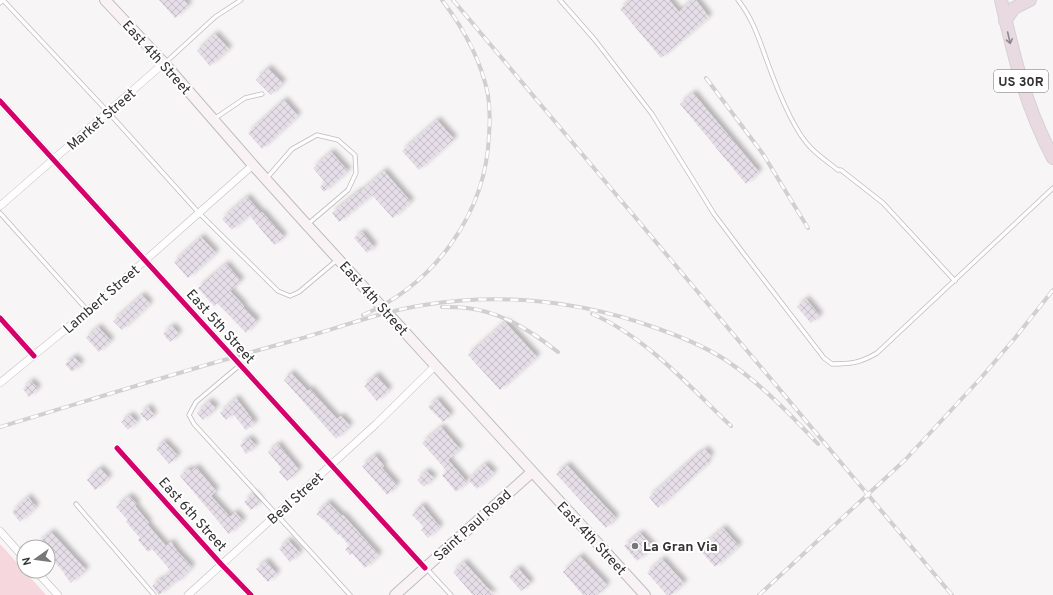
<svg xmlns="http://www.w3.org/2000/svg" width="1053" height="595" viewBox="0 0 1053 595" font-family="Overpass,sans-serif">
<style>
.park{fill:#f6d7dd}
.building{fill:url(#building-cross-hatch);filter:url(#shadow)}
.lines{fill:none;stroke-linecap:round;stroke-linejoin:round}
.lane-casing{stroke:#bfbcbe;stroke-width:5}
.street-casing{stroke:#bfbcbe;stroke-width:8}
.secondary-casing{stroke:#bfbcbe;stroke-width:12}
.highway-casing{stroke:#d4d2d3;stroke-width:14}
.lane{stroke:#fefefe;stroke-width:3.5}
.street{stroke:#fefefe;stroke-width:7}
.secondary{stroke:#f8f2f5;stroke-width:10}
.highway{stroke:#e9dae2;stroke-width:12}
.rail-casing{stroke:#d0d0d0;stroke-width:4}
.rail{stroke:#fff;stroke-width:2.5;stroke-dasharray:8;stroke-linecap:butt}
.cycleway-casing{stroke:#fff;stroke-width:8}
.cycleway{stroke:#d6006c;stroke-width:5}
.oneway{stroke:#8e868b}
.poi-dot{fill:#797778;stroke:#fff;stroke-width:1.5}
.labels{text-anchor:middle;stroke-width:4;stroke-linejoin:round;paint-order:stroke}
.shield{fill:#fff;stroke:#717071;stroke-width:1}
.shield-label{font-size:13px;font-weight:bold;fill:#343334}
.street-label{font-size:14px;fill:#343334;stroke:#fff}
.poi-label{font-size:14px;font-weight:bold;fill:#343334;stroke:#fff;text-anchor:start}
</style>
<defs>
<pattern id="building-cross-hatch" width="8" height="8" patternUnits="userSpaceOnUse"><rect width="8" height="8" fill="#e5dde7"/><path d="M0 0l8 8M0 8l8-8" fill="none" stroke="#c5bec7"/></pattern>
<filter id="shadow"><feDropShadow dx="3.5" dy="-3.5" stdDeviation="2" flood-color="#0004"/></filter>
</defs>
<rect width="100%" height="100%" fill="#f8f5f7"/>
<polygon class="park" points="0,544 46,595 0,595"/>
<g class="building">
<polygon points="159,0 184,0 189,5 175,18"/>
<polygon points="631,0 669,0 679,12 692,0 696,0 709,17 661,58 620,9"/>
<polygon points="215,34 229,49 210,66 197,51"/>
<polygon points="268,68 283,83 271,95 256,80"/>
<polygon points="693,93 759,172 746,184 680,104"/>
<polygon points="284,100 298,116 262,149 248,133"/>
<polygon points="437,120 454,139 419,170 402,151"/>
<polygon points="331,152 348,171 324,192 320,187 325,182 313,168"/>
<polygon points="384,171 411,202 393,218 372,195 339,222 332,213 359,191 360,192"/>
<polygon points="247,197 261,213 262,212 284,237 274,245 249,215 232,230 222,219"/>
<polygon points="362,232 374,247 367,253 354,238"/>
<polygon points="201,237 216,253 188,278 174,262"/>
<polygon points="226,264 241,281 230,291 244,306 243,307 257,321 246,333 217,303 214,306 198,288"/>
<polygon points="142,295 150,304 122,330 113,321"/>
<polygon points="806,299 820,316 811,323 797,307"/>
<polygon points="505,322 537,357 500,390 468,355"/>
<polygon points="172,326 179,334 170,342 163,334"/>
<polygon points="98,327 111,341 99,352 86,338"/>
<polygon points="74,357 81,364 72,372 65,364"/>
<polygon points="291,373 308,391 310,389 337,419 341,416 350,426 336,439 284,380"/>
<polygon points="376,375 389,390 377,401 364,386"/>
<polygon points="31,381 38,389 29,397 23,389"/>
<polygon points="236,398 255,423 246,430 233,414 226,420 220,413"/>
<polygon points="437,399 451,415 443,422 428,407"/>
<polygon points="209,401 216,408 203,420 197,413"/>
<polygon points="148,407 154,415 147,421 140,414"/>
<polygon points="130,415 137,422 128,430 121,422"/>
<polygon points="441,427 460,449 448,460 467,482 456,492 442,475 447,471 422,443"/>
<polygon points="249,438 256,446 246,454 240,445"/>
<polygon points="164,441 178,456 169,464 156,449"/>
<polygon points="278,444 299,470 287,481 279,472 282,469 268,452"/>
<polygon points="705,449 711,456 706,461 708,463 658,508 649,497 699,453 700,454"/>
<polygon points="375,455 384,466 382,468 397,485 387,495 362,466"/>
<polygon points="485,464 494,473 477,489 468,480"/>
<polygon points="567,465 616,518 606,528 556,474"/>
<polygon points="196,467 216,491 211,496 230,517 235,512 243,521 229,534 180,476 188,469 191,471"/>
<polygon points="100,468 109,478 95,490 87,480"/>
<polygon points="426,471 434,478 424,487 417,480"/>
<polygon points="253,494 260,502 251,510 244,502"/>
<polygon points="129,496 137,504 135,506 149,523 147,524 166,546 171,542 177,551 192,567 176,583 174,582 159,595 152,586 160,579 161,581 171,571 152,549 148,552 138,540 140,538 126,522 128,520 116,507"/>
<polygon points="28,497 36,507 20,522 12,512"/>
<polygon points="328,502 342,516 343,515 379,555 365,568 352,553 350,555 345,549 350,546 339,534 338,535 325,521 316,514"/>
<polygon points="422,505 440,527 428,538 421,530 424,527 412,515"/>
<polygon points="723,528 739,546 715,567 699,549"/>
<polygon points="51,532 86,570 71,583 64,574 65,574 48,554 48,547 41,547 38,543"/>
<polygon points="640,533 653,547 637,561 624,546"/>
<polygon points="288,540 300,553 290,562 279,549"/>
<polygon points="580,556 607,585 597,595 583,595 563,572"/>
<polygon points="662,559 684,583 671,595 667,595 647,573"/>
<polygon points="266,561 277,574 268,582 256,569"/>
<polygon points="464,562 494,595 473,595 453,572"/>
<polygon points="518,568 531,583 521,591 509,577"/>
</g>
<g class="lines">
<defs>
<g id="lane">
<path d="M560,0L595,40L652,114L714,214L744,254L824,358L832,364C851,364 860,363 877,353L1053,188"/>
<path d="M738,0C753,19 759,39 767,61C776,86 792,129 811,148C819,156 829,163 838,170H841L883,203L955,281"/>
<polyline points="0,3 3,0 108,112 199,213 278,291 290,296 299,292 337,260"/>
<polyline points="165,63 215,17 241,0"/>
<polyline points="214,119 245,98 262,94"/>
<polyline points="266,179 292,149 317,135 338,140 355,155 356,173 348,190 308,224"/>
<polyline points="0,213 88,311"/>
<polyline points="240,365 196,402 189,415 194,424 350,595"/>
<polyline points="76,504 154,595"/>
<polyline points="426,568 451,595"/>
</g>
<g id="street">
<polyline points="0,101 425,568"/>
<polyline points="0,206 164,63"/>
<polyline points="0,318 34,356"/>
<polyline points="0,383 88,311 253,165"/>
<polyline points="117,448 221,564 251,595"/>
<polyline points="0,531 24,558"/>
<polyline points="36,571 58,595"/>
<polyline points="188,595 376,424 435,366"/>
</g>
<g id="secondary">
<polyline points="105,0 164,63 253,165 307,225 645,595"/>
<polyline points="395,595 532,472"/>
</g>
<g id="highway">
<path d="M1001,0C1014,57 1025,105 1053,158"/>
<polyline points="1005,21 1014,8 1030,0"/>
</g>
</defs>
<use href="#lane" class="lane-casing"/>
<use href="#street" class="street-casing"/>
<use href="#secondary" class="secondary-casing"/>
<use href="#highway" class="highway-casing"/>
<use href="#lane" class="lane"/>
<use href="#street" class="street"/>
<use href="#secondary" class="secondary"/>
<use href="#highway" class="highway"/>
<defs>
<g id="rail">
<polyline points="453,0 952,595"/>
<polyline points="706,78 763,154 808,228"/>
<path d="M442,307C450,307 458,307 467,308C502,312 531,331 558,352"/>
<path d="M592,314C645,336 689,386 731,426"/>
<path d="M363,315C435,284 486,213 489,135C490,122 490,108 488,95C481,59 464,29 442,0"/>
<path d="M0,427C97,398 194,367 292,341C336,329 379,312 424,305C503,292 584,302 659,329C684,338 709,348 730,363C763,386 791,415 818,444"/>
<polyline points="759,595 905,460 980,379 1015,338 1053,290"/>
</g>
</defs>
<use href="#rail" class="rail-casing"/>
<use href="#rail" class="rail"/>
<defs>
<g id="cycleway">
<polyline points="0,101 425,568"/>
<polyline points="0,318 34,356"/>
<polyline points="117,448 221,564 251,595"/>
</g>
</defs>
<use href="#cycleway" class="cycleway-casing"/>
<use href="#cycleway" class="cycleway"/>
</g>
<defs><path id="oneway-shaft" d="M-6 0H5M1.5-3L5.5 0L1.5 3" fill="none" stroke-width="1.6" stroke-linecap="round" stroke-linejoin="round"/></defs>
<use class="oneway" href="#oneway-shaft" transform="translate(1009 38) rotate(77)"/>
<circle class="poi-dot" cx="635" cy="546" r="4"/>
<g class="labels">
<rect class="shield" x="994" y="70" width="54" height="22" rx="3"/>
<g class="shield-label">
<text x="1021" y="86">US 30R</text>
</g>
<g class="street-label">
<text transform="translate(157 57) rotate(48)" y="5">East 4th Street</text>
<text transform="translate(101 119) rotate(-41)" y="5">Market Street</text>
<text transform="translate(374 298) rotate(48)" y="5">East 4th Street</text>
<text transform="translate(101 299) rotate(-41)" y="5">Lambert Street</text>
<text transform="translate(221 326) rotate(48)" y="5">East 5th Street</text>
<text transform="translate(295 498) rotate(-42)" y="5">Beal Street</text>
<text transform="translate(193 514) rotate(48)" y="5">East 6th Street</text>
<text transform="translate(472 525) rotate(-42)" y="5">Saint Paul Road</text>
<text transform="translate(592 538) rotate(47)" y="5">East 4th Street</text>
</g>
<g class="poi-label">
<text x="643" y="551">La Gran Via</text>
</g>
</g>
<g transform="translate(36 559) rotate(256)"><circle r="19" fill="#ffffff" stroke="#aeadae"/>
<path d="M0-3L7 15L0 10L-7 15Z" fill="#797778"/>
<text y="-6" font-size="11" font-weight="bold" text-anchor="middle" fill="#343334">N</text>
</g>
</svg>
